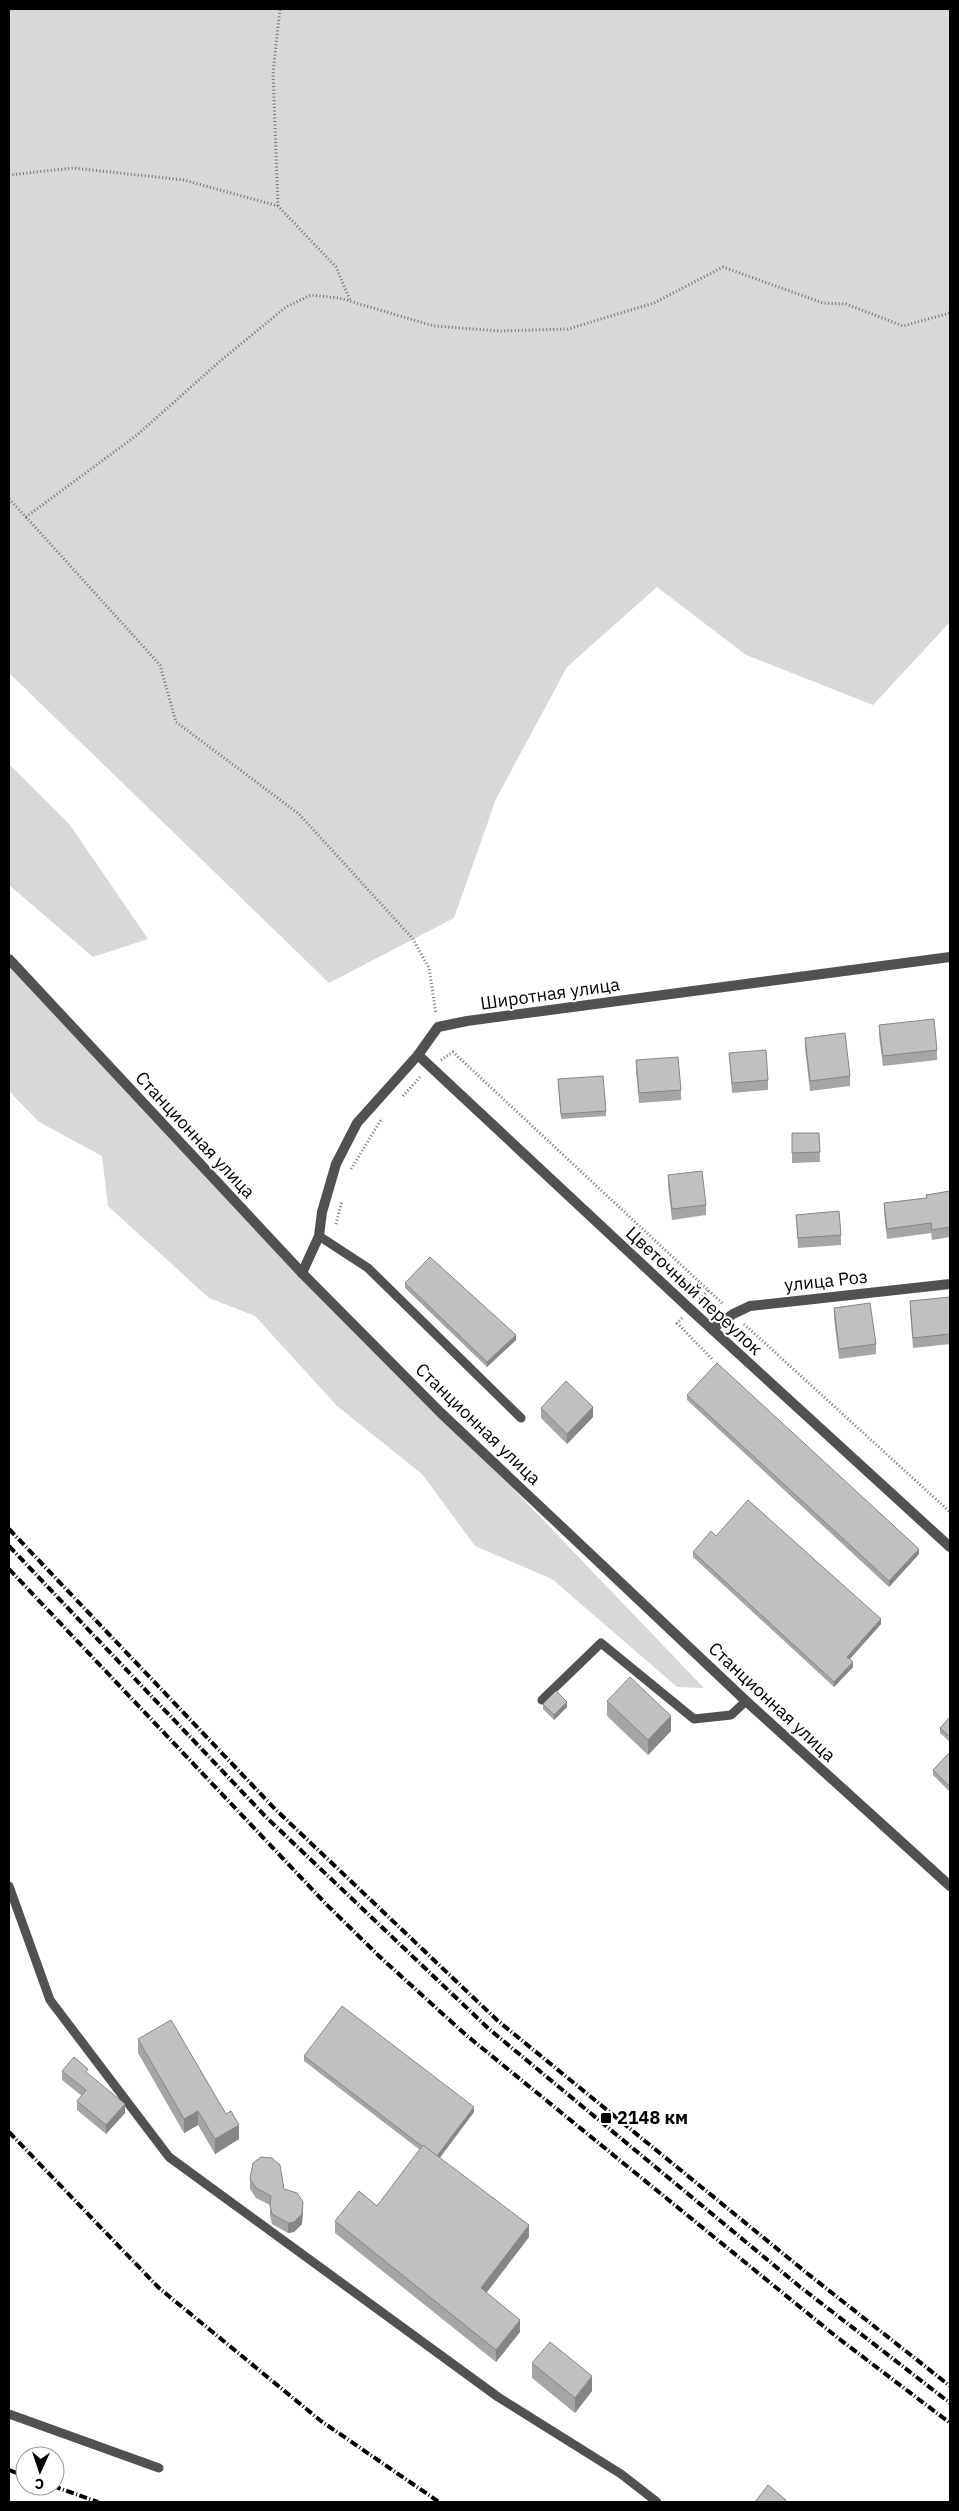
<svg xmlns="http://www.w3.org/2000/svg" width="959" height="2511" viewBox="0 0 959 2511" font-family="'IBM Plex Sans',sans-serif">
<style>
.green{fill:#d8d8d8}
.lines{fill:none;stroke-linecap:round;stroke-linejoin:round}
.path{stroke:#737373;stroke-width:3;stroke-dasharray:1 2.5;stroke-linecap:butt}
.lane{stroke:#515151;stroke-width:9}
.street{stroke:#515151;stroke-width:10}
.rail{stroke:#000;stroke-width:4;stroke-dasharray:8 2.5 1 2.5;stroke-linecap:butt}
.wall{fill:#a5a5a5}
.shaded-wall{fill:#868686}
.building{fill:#c0c0c0;stroke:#868686}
.poi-dot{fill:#000;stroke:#fff;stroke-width:2}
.labels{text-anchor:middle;stroke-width:4;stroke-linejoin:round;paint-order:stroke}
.street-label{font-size:18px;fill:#000;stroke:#fff}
.poi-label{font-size:18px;font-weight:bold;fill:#000;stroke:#fff;text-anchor:start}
</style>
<rect width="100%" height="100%" fill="#fff"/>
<g class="green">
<polygon points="9,9 950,9 950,622 873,705 746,655 657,587 567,667 496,799 454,918 329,983 9,673"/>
<polygon points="9,764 70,825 148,939 93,957 9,885"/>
<polygon points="9,962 704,1688 677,1687 552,1579 475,1546 422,1474 337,1406 255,1316 209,1298 108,1206 102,1156 39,1122 9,1091"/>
</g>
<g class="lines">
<g class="path">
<polyline points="9,175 73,168 184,180 278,206 336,267 350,300"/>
<polyline points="278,206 273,72 280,9"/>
<polyline points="9,499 26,517 137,435 219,362 286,307 311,295 339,298 434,326 501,331 568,329 654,303 723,267 823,303 846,304 903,326 950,313"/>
<polyline points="26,517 160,665 176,722 299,814 413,939 429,968 436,1014"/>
<polyline points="441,1060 453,1052 723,1304"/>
<polyline points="403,1096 421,1076"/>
<polyline points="351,1169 382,1118"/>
<polyline points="336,1224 342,1201"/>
<polyline points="700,1299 710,1289"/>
<polyline points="682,1318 677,1323 713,1360"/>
<polyline points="744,1324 950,1512"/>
</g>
<g class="lane">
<polyline points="319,1236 368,1268 521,1418"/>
<polyline points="542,1700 601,1643 694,1719 731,1715 746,1701"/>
<polyline points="9,1886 50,2000 169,2157 498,2397 621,2474 657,2502"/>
<polyline points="9,2414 159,2468"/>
</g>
<g class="street">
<polyline points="9,959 302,1273 441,1413 746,1701 950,1886"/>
<polyline points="418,1055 690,1309 950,1547"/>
<polyline points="302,1273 319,1236 322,1212 336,1164 357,1123 418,1055 438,1027 467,1021 950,957"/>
<polyline points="712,1329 733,1314 750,1306 950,1284"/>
</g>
<g class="rail">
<polyline points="9,1529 275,1809 498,2021 808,2274 950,2386"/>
<polyline points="9,1546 267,1818 489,2029 799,2286 950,2403"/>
<polyline points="9,1569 326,1904 380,1957 466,2035 838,2338 950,2423"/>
<polyline points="9,2132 159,2288 321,2421 439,2502"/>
<polyline points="9,2470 25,2476"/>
<polyline points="53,2486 98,2502"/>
</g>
</g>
<g class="wall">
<polygon points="879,1025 937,1050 937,1060 883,1066 879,1036"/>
<polygon points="805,1038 850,1076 850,1086 810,1091 805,1048"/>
<polygon points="729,1053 768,1080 768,1090 732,1093"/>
<polygon points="636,1060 681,1090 681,1100 639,1103 636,1070"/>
<polygon points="558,1084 606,1111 606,1116 561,1119"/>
<polygon points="792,1133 819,1133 820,1162 792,1163"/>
<polygon points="668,1175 706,1205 706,1215 672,1220 668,1185"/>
<polygon points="950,1191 950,1237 932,1240 931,1233 887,1239 884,1213 884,1203 926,1198 926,1195"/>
<polygon points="796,1215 841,1235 841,1245 798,1248"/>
<polygon points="405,1283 516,1340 487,1367 405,1288"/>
<polygon points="950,1297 950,1344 913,1348 910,1311 910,1301"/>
<polygon points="834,1308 876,1344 876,1354 839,1359 834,1318"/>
<polygon points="687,1395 919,1554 889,1587 687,1400"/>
<polygon points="541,1408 593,1417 567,1444 541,1418"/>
<polygon points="716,1536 881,1624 850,1659 853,1667 834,1687 693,1557 693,1552"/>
<polygon points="607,1701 671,1731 648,1755 607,1716"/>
<polygon points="543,1704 567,1707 554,1720 543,1709"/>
<polygon points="950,1717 950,1742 940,1733 940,1728"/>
<polygon points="950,1752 950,1792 933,1775 933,1770"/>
<polygon points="138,2039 239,2139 215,2154 198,2125 184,2133 138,2053"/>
<polygon points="304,2056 474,2112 440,2158 529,2237 486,2293 520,2332 496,2362 335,2233 335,2221 377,2206 420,2150 304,2061"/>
<polygon points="62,2071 88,2074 125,2113 106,2134 77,2110 77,2101 82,2096 62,2080"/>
<polygon points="250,2179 284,2189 303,2212 302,2224 294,2232 288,2233 272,2224 270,2216 270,2205 256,2198 250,2189"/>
<polygon points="532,2363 592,2391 575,2413 532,2378"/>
</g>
<g class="shaded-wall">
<polygon points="516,1335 516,1340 487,1367 487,1362"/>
<polygon points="593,1407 593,1417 567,1444 567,1434"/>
<polygon points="919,1549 919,1554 889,1587 889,1581"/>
<polygon points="881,1619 881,1624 847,1662 847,1657"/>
<polygon points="853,1662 853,1667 834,1687 834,1682"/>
<polygon points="567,1702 567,1707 554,1720 554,1715"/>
<polygon points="671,1716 671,1731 648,1755 648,1740"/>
<polygon points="125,2104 125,2113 106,2134 106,2125"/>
<polygon points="474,2107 474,2112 436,2162 436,2157"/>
<polygon points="198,2111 198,2125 184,2133 184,2119"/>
<polygon points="239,2125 239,2139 215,2154 215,2139"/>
<polygon points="303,2202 302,2224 294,2232 288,2233 288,2223"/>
<polygon points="529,2225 529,2237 481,2300 481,2288"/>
<polygon points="520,2320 520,2332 496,2362 496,2350"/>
<polygon points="592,2376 592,2391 575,2413 575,2398"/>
</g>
<g class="building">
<polygon points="934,1019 937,1050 883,1056 879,1025"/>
<polygon points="845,1033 850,1076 810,1081 805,1038"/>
<polygon points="766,1050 768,1080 732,1083 729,1053"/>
<polygon points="678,1057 681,1090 639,1093 636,1060"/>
<polygon points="603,1076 606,1111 561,1114 558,1079"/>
<polygon points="792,1133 819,1133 820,1152 792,1153"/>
<polygon points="702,1171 706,1205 672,1209 668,1175"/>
<polygon points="950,1191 950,1227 932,1230 931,1223 887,1229 884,1203 927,1198 926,1195"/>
<polygon points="839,1211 841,1235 798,1238 796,1215"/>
<polygon points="430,1257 516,1335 487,1362 405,1283"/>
<polygon points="950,1297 950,1334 913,1338 910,1301"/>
<polygon points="870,1303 876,1344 839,1349 834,1308"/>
<polygon points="717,1363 919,1549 889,1581 687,1395"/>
<polygon points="566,1381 593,1407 567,1434 541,1408"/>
<polygon points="748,1500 881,1619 847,1657 853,1662 834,1682 693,1552 711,1531 716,1536"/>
<polygon points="630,1677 671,1716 648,1740 607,1701"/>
<polygon points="556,1691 567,1702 554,1715 543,1704"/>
<polygon points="950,1717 950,1737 940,1728"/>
<polygon points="950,1752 950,1787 933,1770"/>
<polygon points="342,2006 474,2107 437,2156 423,2145 423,2147 304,2056"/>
<polygon points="171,2020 226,2114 231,2111 239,2125 215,2139 198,2111 184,2119 138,2039"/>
<polygon points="74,2057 88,2069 86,2072 125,2104 106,2125 77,2101 86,2090 62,2071"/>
<polygon points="423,2145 529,2225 481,2288 520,2320 496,2350 335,2221 359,2191 377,2206"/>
<polygon points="261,2157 272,2158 280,2165 284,2189 297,2193 303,2202 302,2214 294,2222 288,2223 272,2214 270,2206 271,2196 256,2188 250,2179 253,2163"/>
<polygon points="550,2342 592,2376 575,2398 532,2363"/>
<polygon points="768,2485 786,2500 784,2502 755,2502"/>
</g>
<rect class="poi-dot" x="600" y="2112" width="12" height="12" rx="2.5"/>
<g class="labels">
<g class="street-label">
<text transform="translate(550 994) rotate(-8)" y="6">Широтная улица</text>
<text transform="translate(195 1135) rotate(47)" y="6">Станционная улица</text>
<text transform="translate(826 1281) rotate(-6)" y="6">улица Роз</text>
<text transform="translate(694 1291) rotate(43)" y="6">Цветочный переулок</text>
<text transform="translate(478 1424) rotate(44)" y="6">Станционная улица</text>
<text transform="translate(772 1702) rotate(43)" y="6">Станционная улица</text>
</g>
<g class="poi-label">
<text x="617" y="2124">2148 км</text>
</g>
</g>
<rect width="959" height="2511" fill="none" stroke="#000000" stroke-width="20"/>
<g transform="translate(40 2471) rotate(183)"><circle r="24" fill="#ffffff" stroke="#999999"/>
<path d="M0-4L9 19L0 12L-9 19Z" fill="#000000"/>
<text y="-8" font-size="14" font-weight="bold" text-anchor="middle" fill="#000000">С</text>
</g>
</svg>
